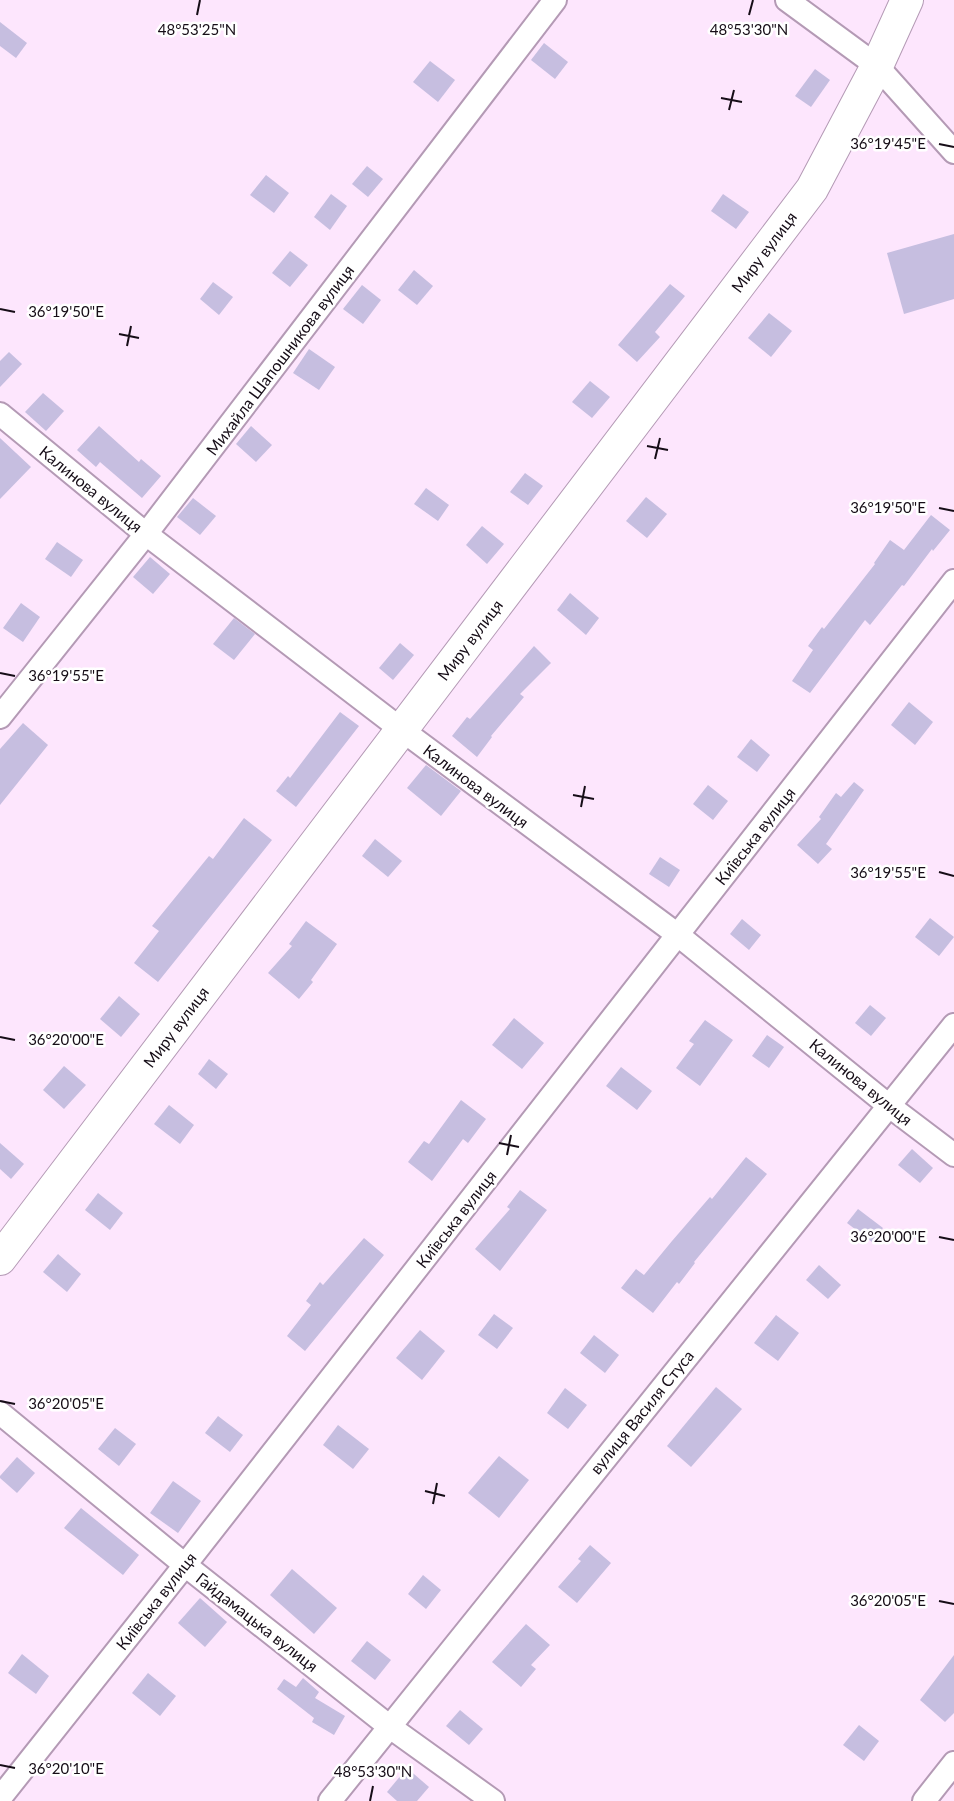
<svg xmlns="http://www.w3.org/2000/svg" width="954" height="1801" viewBox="0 0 954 1801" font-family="Lato,sans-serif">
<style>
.building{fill:#c6bee0}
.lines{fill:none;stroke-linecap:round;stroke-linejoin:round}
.street-casing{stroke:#b49ab5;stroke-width:26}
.secondary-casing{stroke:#b49ab5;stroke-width:34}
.street{stroke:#fff;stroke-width:22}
.secondary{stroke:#fff;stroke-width:32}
.ticks{fill:none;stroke:#160d17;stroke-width:2}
.labels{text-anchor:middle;stroke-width:5;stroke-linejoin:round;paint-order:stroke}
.street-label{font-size:16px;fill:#160d17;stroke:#fff}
.ticks-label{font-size:15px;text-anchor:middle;fill:#160d17;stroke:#fff;stroke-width:5;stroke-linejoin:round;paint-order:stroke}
</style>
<rect width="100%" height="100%" fill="#fde6fd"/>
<g class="building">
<polygon points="0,22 27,43 16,58 0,46"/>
<polygon points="544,43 568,62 555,79 531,60"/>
<polygon points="430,61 455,80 438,102 413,82"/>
<polygon points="815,69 830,80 811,107 795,96"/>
<polygon points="367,166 383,179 368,197 352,184"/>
<polygon points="266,175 289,193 274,213 250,195"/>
<polygon points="331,194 347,206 330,230 314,217"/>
<polygon points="723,194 749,212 736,229 711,211"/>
<polygon points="954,234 954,299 904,314 887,253"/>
<polygon points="290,251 308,265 290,287 272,273"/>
<polygon points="414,270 433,286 417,305 398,290"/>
<polygon points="213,282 233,297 219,315 200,299"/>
<polygon points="670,284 685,296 655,332 660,337 637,362 618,345"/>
<polygon points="362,285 381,300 363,324 343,309"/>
<polygon points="769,313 792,331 771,357 748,338"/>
<polygon points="309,349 335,367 319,390 293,373"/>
<polygon points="9,352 22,364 0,387 0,361"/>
<polygon points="590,381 610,397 592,418 572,402"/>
<polygon points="43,393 64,411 46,431 25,412"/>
<polygon points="99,426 139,462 141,459 161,476 142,498 100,462 96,467 77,450"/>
<polygon points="251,426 272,445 256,462 236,444"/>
<polygon points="0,438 31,467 0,499"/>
<polygon points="525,473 543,486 528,505 510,492"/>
<polygon points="426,488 449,505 438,521 414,504"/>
<polygon points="646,497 667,514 647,538 626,521"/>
<polygon points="193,498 216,516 200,535 177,517"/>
<polygon points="931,515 950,530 933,551 932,549 904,586 902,585 870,625 865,620 810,693 792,681 813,650 808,646 822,627 824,629 875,564 874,563 890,540 904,550"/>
<polygon points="482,526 504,544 487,564 466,545"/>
<polygon points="57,542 83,560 71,577 45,559"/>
<polygon points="150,557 170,574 153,594 133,577"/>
<polygon points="570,593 599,618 586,635 557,610"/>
<polygon points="21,603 40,617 23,642 3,628"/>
<polygon points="234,618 255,634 234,660 213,644"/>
<polygon points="400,643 414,655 393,680 379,668"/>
<polygon points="534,646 551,663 520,694 524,697 491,736 492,737 477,757 452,736 467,717 470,719"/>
<polygon points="909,702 933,722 915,745 891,725"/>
<polygon points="340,712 359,726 296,807 276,791 288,776 290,778"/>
<polygon points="23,723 48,745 0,805 0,749"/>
<polygon points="751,739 770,755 757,772 737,757"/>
<polygon points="426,765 461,791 441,816 407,788"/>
<polygon points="854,782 864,790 826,844 832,849 818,864 797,845 821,819 819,817 836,793 841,797"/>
<polygon points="708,785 728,801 713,820 693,804"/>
<polygon points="244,818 272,840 158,982 134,963 159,931 152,926 209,856 213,859"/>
<polygon points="375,839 402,861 388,877 362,856"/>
<polygon points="660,857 680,870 669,887 649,874"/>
<polygon points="930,918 954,937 939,956 915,937"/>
<polygon points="742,919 761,935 749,950 730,934"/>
<polygon points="306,921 337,944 311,980 313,982 299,999 268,973 292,946 289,944"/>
<polygon points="119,996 140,1014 121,1037 100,1019"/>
<polygon points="870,1005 886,1018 871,1036 855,1023"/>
<polygon points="514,1018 544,1043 522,1069 492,1045"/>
<polygon points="705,1020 733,1040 700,1086 676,1068 694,1044 689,1041"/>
<polygon points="767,1035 784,1047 769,1068 752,1056"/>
<polygon points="209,1059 228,1074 216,1089 198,1074"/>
<polygon points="64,1066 86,1085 64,1109 43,1090"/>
<polygon points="621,1067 652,1091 637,1110 606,1086"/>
<polygon points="461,1100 486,1119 468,1143 463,1139 432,1181 408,1162 424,1141 429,1144"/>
<polygon points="169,1105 194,1125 180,1144 154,1124"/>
<polygon points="0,1143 24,1164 11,1179 0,1169"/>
<polygon points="912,1149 933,1168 920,1183 898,1165"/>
<polygon points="746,1157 767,1174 694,1262 695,1263 679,1284 677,1282 653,1313 621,1288 636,1269 644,1275 672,1241 710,1197 712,1199"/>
<polygon points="520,1190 547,1210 500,1271 475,1249 510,1209 507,1207"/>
<polygon points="98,1193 123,1213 110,1230 85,1210"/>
<polygon points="858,1209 883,1228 872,1242 847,1223"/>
<polygon points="364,1238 384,1255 305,1351 287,1336 311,1305 306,1301 320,1282 323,1285"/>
<polygon points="58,1254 81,1274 67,1292 43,1272"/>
<polygon points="819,1265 841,1285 828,1299 806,1280"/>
<polygon points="494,1314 513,1328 497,1349 478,1335"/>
<polygon points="776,1315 799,1333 778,1361 754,1343"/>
<polygon points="420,1330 445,1351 422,1380 396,1358"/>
<polygon points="594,1335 619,1355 605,1373 580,1353"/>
<polygon points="716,1387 742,1409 691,1467 667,1446"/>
<polygon points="565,1388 587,1405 568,1429 547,1413"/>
<polygon points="218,1416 243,1435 230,1452 205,1433"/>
<polygon points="338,1425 369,1449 353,1469 323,1445"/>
<polygon points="115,1428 136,1444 119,1466 98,1449"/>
<polygon points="499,1456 529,1480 499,1518 468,1493"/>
<polygon points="17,1457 35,1473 17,1493 0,1478 0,1476"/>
<polygon points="173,1481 201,1501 178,1533 150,1513"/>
<polygon points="81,1508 139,1555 123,1575 64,1528"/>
<polygon points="590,1545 611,1563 577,1603 558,1587 581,1561 578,1559"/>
<polygon points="292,1569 337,1608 314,1634 270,1595"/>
<polygon points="423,1575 441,1590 426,1609 408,1594"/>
<polygon points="200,1598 227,1622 205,1647 178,1623"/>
<polygon points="526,1624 550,1645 531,1665 536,1669 521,1687 492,1662"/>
<polygon points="367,1641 391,1660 375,1680 351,1661"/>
<polygon points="22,1654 49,1676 36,1694 8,1673"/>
<polygon points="954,1655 954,1713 945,1722 920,1700"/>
<polygon points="148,1673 176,1696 160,1716 132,1693"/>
<polygon points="303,1678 319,1692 315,1698 345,1716 334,1735 312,1722 314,1718 277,1689 284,1679 296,1687"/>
<polygon points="460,1710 483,1729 469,1745 446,1726"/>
<polygon points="859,1725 879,1741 864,1761 843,1745"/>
<polygon points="407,1768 429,1787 417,1801 397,1801 387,1792"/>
</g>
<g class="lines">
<defs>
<g id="street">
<polyline points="787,0 877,66 954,152"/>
<polyline points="0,414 146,534 402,730 678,935 888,1105 954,1155"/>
<polyline points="0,717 146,534 555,0"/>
<polyline points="0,1413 185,1565 390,1727 493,1801"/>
<polyline points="0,1798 185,1565 954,581"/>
<polyline points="330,1801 954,1025"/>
<polyline points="924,1801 954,1763"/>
</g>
<polyline id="secondary" points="0,1259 812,189 877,66 907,0"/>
</defs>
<use href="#street" class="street-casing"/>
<use href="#secondary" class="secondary-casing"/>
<use href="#street" class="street"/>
<use href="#secondary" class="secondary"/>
</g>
<path class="ticks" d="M197,15L200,0M749,15L753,0M721,98L742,102M729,110L734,90M939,144L954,147M0,309L15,312M119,334L139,338M127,346L131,326M647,446L668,450M655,459L660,438M939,508L954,511M0,673L15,676M573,795L594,799M581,807L585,786M939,872L954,876M0,1037L15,1040M499,1143L519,1147M507,1155L511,1135M939,1237L954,1240M0,1401L15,1404M425,1491L445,1496M433,1504L437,1483M939,1601L954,1604M0,1765L15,1768M370,1801L373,1786"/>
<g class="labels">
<g class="street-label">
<text transform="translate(764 252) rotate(-53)" y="6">Миру вулиця</text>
<text transform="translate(280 360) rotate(-53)" y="6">Михайла Шапошникова вулиця</text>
<text transform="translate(91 489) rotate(39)" y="6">Калинова вулиця</text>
<text transform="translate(470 640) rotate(-53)" y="6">Миру вулиця</text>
<text transform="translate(476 786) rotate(37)" y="6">Калинова вулиця</text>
<text transform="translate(755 836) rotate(-52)" y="6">Київська вулиця</text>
<text transform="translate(176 1027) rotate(-53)" y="6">Миру вулиця</text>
<text transform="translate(861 1082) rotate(39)" y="6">Калинова вулиця</text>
<text transform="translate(456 1219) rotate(-52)" y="6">Київська вулиця</text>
<text transform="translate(642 1412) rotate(-51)" y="6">вулиця Василя Стуса</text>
<text transform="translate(156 1601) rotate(-52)" y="6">Київська вулиця</text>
<text transform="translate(257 1622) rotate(38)" y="6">Гайдамацька вулиця</text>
</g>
</g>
<g class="ticks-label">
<text x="197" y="35">48°53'25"N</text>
<text x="749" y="35">48°53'30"N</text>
<text x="888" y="149">36°19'45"E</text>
<text x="66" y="317">36°19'50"E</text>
<text x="888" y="513">36°19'50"E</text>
<text x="66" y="681">36°19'55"E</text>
<text x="888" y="878">36°19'55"E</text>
<text x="66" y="1045">36°20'00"E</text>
<text x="888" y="1242">36°20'00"E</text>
<text x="66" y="1409">36°20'05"E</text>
<text x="888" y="1606">36°20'05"E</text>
<text x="66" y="1774">36°20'10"E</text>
<text x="373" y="1777">48°53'30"N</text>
</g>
</svg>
